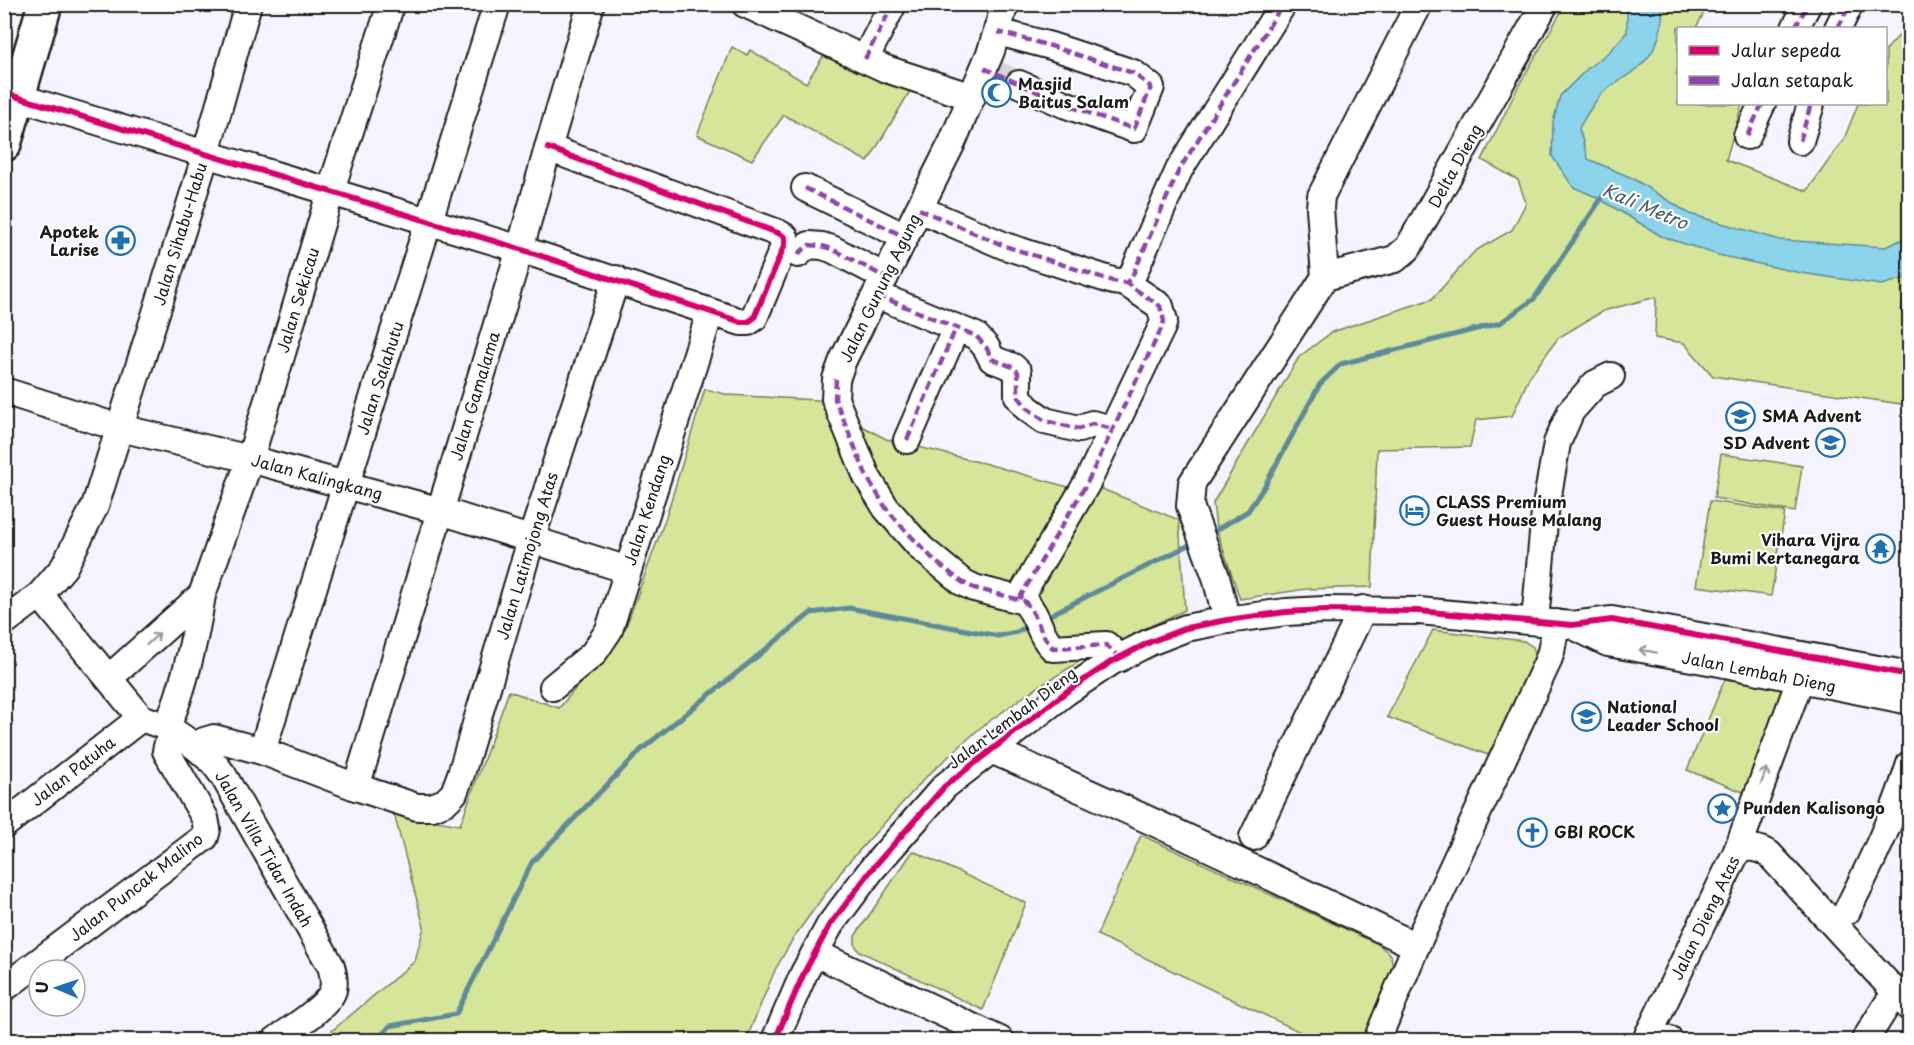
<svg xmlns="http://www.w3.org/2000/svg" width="1914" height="1045" viewBox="0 0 1914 1045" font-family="'Playpen Sans',sans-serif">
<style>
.green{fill:#d5e599;stroke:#78805a;stroke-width:1.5}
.water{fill:#8bd4ec;stroke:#5f8a99;stroke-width:1.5}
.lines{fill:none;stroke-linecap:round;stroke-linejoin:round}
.stream{stroke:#5f8a99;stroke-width:5}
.minor-tunnel{stroke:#d4d3db;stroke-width:26;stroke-dasharray:26 13;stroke-linecap:butt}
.minor-casing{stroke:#1c1c1c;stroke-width:30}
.major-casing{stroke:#1c1c1c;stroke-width:38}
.minor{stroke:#fff;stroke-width:26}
.major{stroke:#fff;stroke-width:33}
.quiet{stroke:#8e44ad;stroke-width:4.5;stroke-dasharray:9 4.5;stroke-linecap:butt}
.cycleway-casing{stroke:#fff;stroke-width:10}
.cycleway{stroke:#d6006c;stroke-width:6}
.oneway{stroke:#999}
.labels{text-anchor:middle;stroke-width:4.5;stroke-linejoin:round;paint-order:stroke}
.poi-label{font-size:16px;font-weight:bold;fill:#1c1c1c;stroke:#fff;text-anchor:start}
.street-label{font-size:16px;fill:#1c1c1c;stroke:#fff}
.water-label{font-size:18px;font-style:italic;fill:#435c65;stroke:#fff}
</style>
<rect width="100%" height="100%" fill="#f5f3fd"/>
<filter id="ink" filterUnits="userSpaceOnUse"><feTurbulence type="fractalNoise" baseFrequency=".0167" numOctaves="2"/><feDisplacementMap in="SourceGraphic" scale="12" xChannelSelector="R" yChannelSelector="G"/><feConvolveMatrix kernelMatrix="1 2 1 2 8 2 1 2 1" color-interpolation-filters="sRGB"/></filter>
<g filter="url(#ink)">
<g class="green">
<polygon points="1565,5 1708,5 1696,28 1678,28 1678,67 1676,74 1678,75 1678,104 1742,104 1726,160 1807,191 1844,139 1858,104 1886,104 1886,50 1909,24 1909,410 1901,404 1713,376 1684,343 1655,338 1656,297 1603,311 1558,338 1529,378 1512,416 1476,420 1470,447 1377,449 1372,587 1306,589 1240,599 1216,528 1213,503 1299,357 1332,332 1432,299 1475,251 1512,230 1526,203 1518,180 1482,160 1519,85"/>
<polygon points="732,47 747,55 750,50 806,83 828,49 913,86 868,162 784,115 752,160 697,135"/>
<path d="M705,389L729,395L833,401C835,413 836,426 840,438C850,467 882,523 903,545C926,569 956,584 984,599L995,587L961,576L909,526L888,501L850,420L886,439L987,464L1089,493L1092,485L1179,520L1185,610L1095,652L1030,692L980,728L927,776L846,865L794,937L775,970L746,1040H321L415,961L424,927L394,814L460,825L509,691L559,708L625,629L666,517Z"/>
<polygon points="1721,454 1802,466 1795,512 1714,498"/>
<polygon points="1710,501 1785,512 1771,596 1696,586"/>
<polygon points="1433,630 1524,641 1533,647 1537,656 1491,756 1387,717"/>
<polygon points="1725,679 1786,689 1748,794 1687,770"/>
<polygon points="1141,835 1378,944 1391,955 1394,974 1362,1040 1317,1040 1097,935"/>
<polygon points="913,851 1026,903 983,1010 859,951 855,945 855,936"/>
</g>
<path class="water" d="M1627,5H1662C1664,26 1658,50 1641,65C1631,75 1617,81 1606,90C1594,100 1587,115 1579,128L1588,159L1632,178L1690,214L1780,240L1886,247L1909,236V277L1882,285L1801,273L1718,255L1661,236L1598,198L1573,187L1552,156L1553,122L1560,96L1587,69L1610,51L1627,32Z"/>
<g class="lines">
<g class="stream">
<polyline points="1910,275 1903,310 1910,322"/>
<polyline points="1208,535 1248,511 1264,487 1320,384 1341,364 1500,323 1534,299 1603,196"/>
<polyline points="1042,619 1195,542"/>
<polyline points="377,1040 390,1026 456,1014 532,862 642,749 811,613 849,608 998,636 1017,632 1031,624"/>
</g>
<polyline class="minor-tunnel" points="988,70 1019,84"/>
<defs>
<g id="minor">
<polyline points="745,4 886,69 972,97"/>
<path d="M1005,4L991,51L952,143L843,360L836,379L835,399L867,477L886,508L921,548L962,582L974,588L1024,601C1038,614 1039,635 1053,648L1106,645L1120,658"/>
<polyline points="1795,28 1808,4"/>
<polyline points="1838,28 1850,4"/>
<polyline points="998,32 1051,46 1133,73 1151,87 1134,129 1064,104 1019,84"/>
<polyline points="865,59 893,4"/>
<polyline points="4,93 520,249 741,322 748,322 754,318 785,244 785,237 778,233 548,148"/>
<polyline points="1747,136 1762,104"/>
<polyline points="1800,141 1811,104"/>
<polyline points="805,188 905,237"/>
<polyline points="919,209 1005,246 1113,281 1126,283 1131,278 1134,272 1179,170 1283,4"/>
<polyline points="798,254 809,245 822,246 832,249 885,277"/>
<polyline points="1325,277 1320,208 1321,196 1419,4"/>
<polyline points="877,295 976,336 986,347 992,359 1013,367 1018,372 1018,396 1027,408 1045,421 1079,429 1092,424 1113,429"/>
<polyline points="4,391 120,428 250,459 441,511 628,570"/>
<polyline points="907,440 956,328"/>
<path d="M40,595L141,718L167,727L196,747L213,762L223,775L331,966C333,973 335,982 333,990C328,1007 291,1029 276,1040"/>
<polyline points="202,595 250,459 336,174 391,4"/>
<polyline points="1019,599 1087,483 1162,327 1164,321 1160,306 1126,283"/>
<polyline points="1227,620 1216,577 1190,506 1192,483 1325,277 1395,259 1408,248 1545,4"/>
<polyline points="1535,621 1545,512 1557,443 1571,411 1595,384 1611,376"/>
<polyline points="4,622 40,595 64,567 95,506 202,167 248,4"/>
<polyline points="1572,625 1608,643 1720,663 1910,701"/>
<path d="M109,678L202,595C195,640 185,685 167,727"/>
<polyline points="553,687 593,654 609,630 710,313"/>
<polyline points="196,747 204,741 214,738 262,751 356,787 417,807 432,807 445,802 454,793 461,774 531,540 616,279"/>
<path d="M991,750C1134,811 1275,878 1416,946"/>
<polyline points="262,751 497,4"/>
<polyline points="356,787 520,249 548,148 591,4"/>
<polyline points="4,825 141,718"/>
<polyline points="1253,837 1363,609"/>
<path d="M1737,851C1748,845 1758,848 1769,854L1910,1008"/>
<path d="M1847,911C1871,863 1894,816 1910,764"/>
<polyline points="815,953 1000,1040"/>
<polyline points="4,988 205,837 207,829 205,818 166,751 168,743 177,735"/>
<polyline points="1649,1033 1669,1040"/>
<polyline points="775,1040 804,973 830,925 872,869 945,786 1066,692 1111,662 1150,642 1186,628 1227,620 1286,612 1324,610 1419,611 1572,625 1612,620 1910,675"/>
<polyline points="1377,1040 1416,946 1547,663 1551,652 1556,623"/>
<polyline points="1646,1040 1737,851 1800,680"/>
<polyline points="1865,1040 1887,1005 1896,994"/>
</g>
<polyline id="major" points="4,144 45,4"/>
</defs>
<use href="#minor" class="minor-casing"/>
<use href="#major" class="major-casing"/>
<use href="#minor" class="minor"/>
<use href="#major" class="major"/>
<g class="quiet">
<polyline points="755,9 758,4"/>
<polyline points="1795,28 1808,4"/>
<polyline points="1838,28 1850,4"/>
<polyline points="865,59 893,4"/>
<polyline points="984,68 1064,104 1134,129 1151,87 1133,73 1051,46 998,32"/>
<polyline points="1747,136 1762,104"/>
<polyline points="1800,141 1811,104"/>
<polyline points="805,188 905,237"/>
<polyline points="919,209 1005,246 1113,281 1126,283 1131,278 1134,272 1179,170 1283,4"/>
<polyline points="798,254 809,245 822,246 832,249 885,277"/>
<polyline points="877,295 976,336 986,347 992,359 1013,367 1018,372 1018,396 1027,408 1045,421 1079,429 1092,424 1113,429"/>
<path d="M836,379L835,399L867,477L886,508L903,528L936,562L962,582L974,588L1024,601C1038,614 1039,635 1053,648L1106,645L1120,658"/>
<polyline points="907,440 956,328"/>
<polyline points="1019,599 1087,483 1162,327 1164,321 1160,306 1126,283"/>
</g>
<defs>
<g id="cycleway">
<polyline points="4,93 520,249 741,322 748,322 754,318 785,244 785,237 778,233 548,148"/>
<polyline points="775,1040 804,973 830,925 872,869 945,786 1066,692 1111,662 1150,642 1186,628 1227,620 1286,612 1324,610 1419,611 1572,625 1612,620 1910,675"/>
</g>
</defs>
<use href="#cycleway" class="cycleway-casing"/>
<use href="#cycleway" class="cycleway"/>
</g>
<defs><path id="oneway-shaft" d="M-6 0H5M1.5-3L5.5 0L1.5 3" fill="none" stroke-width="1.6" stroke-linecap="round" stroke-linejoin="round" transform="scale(1.5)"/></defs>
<g class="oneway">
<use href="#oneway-shaft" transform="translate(153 639) rotate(-42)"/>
<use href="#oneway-shaft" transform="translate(1648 651) rotate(-170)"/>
<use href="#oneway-shaft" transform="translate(1764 776) rotate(-70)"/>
</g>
</g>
<defs>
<symbol id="mosque-ring" viewBox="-11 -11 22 22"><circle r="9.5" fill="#fff" stroke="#1f6fb2" stroke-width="1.5"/><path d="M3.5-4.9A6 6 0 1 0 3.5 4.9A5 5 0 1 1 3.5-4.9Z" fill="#1f6fb2"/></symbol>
<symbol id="pharmacy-ring" viewBox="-11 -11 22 22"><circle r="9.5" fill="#fff" stroke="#1f6fb2" stroke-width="1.5"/><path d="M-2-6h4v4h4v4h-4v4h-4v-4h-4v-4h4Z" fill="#1f6fb2"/></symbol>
<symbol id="school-ring" viewBox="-11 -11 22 22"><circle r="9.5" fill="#fff" stroke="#1f6fb2" stroke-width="1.5"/><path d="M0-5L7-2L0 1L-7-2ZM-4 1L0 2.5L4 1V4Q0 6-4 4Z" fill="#1f6fb2"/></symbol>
<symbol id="hotel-ring" viewBox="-11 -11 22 22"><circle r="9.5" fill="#fff" stroke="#1f6fb2" stroke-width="1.5"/><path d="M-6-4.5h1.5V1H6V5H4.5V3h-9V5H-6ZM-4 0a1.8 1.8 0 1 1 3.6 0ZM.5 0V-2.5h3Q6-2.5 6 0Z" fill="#1f6fb2"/></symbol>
<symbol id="temple-ring" viewBox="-11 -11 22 22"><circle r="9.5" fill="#fff" stroke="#1f6fb2" stroke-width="1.5"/><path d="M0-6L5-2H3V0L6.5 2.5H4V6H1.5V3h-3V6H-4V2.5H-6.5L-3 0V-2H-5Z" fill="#1f6fb2"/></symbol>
<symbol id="sight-ring" viewBox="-11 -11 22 22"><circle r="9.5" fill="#fff" stroke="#1f6fb2" stroke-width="1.5"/><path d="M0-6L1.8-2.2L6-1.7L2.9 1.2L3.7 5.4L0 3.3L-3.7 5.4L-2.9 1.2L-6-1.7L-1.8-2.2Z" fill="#1f6fb2"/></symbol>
<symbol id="church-ring" viewBox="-11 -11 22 22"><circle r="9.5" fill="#fff" stroke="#1f6fb2" stroke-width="1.5"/><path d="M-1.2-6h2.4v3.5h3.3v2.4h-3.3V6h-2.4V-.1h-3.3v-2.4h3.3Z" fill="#1f6fb2"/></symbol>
</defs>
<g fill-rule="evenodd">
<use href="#mosque-ring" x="980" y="76" width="33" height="33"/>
<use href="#pharmacy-ring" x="104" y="224" width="33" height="33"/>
<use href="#school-ring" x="1724" y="400" width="33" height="33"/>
<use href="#school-ring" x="1814" y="426" width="33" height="33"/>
<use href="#hotel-ring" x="1398" y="494" width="33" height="33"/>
<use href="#temple-ring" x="1864" y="532" width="33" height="33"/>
<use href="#school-ring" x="1570" y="700" width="33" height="33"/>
<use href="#sight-ring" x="1706" y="792" width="33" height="33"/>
<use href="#church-ring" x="1516" y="816" width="33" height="33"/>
</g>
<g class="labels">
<g class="poi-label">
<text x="1018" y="90">Masjid<tspan x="1018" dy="18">Baitus Salam</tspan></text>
<text x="99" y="238" text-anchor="end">Apotek<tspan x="99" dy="18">Larise</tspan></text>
<text x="1762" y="422">SMA Advent</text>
<text x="1810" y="449" text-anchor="end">SD Advent</text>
<text x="1436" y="508">CLASS Premium<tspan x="1436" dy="18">Guest House Malang</tspan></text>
<text x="1860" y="546" text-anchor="end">Vihara Vijra<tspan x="1860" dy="18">Bumi Kertanegara</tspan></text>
<text x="1607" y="713">National<tspan x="1607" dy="18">Leader School</tspan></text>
<text x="1743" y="814">Punden Kalisongo</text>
<text x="1554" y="838">GBI ROCK</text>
</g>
<g class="street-label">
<text transform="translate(1455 166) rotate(-61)" y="6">Delta Dieng</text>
<text transform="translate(180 234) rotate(-73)" y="6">Jalan Sihabu-Habu</text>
<text transform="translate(880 288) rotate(-64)" y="6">Jalan Gunung Agung</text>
<text transform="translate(298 300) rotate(-73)" y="6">Jalan Sekicau</text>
<text transform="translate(380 378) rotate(-72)" y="6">Jalan Salahutu</text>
<text transform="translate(475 396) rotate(-73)" y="6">Jalan Gamalama</text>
<text transform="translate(317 477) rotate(15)" y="6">Jalan Kalingkang</text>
<text transform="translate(647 510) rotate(-72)" y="6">Jalan Kendang</text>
<text transform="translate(527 556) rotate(-73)" y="6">Jalan Latimojong Atas</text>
<text transform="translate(1759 672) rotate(11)" y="6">Jalan Lembah Dieng</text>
<text transform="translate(1012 718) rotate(-37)" y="6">Jalan Lembah Dieng</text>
<text transform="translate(73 771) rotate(-38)" y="6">Jalan Patuha</text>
<text transform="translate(264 849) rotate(60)" y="6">Jalan Villa Tidar Indah</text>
<text transform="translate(136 887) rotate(-38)" y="6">Jalan Puncak Malino</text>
<text transform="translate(1705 918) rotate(-64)" y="6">Jalan Dieng Atas</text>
</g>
<g class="water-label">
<text transform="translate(1645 207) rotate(23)" y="6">Kali Metro</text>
</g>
</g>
<rect width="1914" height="1045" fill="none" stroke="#fff" stroke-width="24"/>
<rect x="12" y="12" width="1890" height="1021" fill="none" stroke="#1c1c1c" stroke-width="2" filter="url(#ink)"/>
<rect x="1677" y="27" width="210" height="78" fill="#ffffff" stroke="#a4a4a4" stroke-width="1.5"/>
<rect x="1689" y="46" width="30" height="9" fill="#d6006c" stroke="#a4a4a4" stroke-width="1.5"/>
<text x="1731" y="57" font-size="18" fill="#1c1c1c">Jalur sepeda</text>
<rect x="1689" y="76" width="30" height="9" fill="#8e44ad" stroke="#a4a4a4" stroke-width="1.5"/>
<text x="1731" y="87" font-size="18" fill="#1c1c1c">Jalan setapak</text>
<g transform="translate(57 988) rotate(272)"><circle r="28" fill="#ffffff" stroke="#a4a4a4" stroke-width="1.5"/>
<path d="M0-4.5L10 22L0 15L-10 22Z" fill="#1f6fb2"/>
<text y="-9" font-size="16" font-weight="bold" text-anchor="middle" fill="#1c1c1c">U</text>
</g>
</svg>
